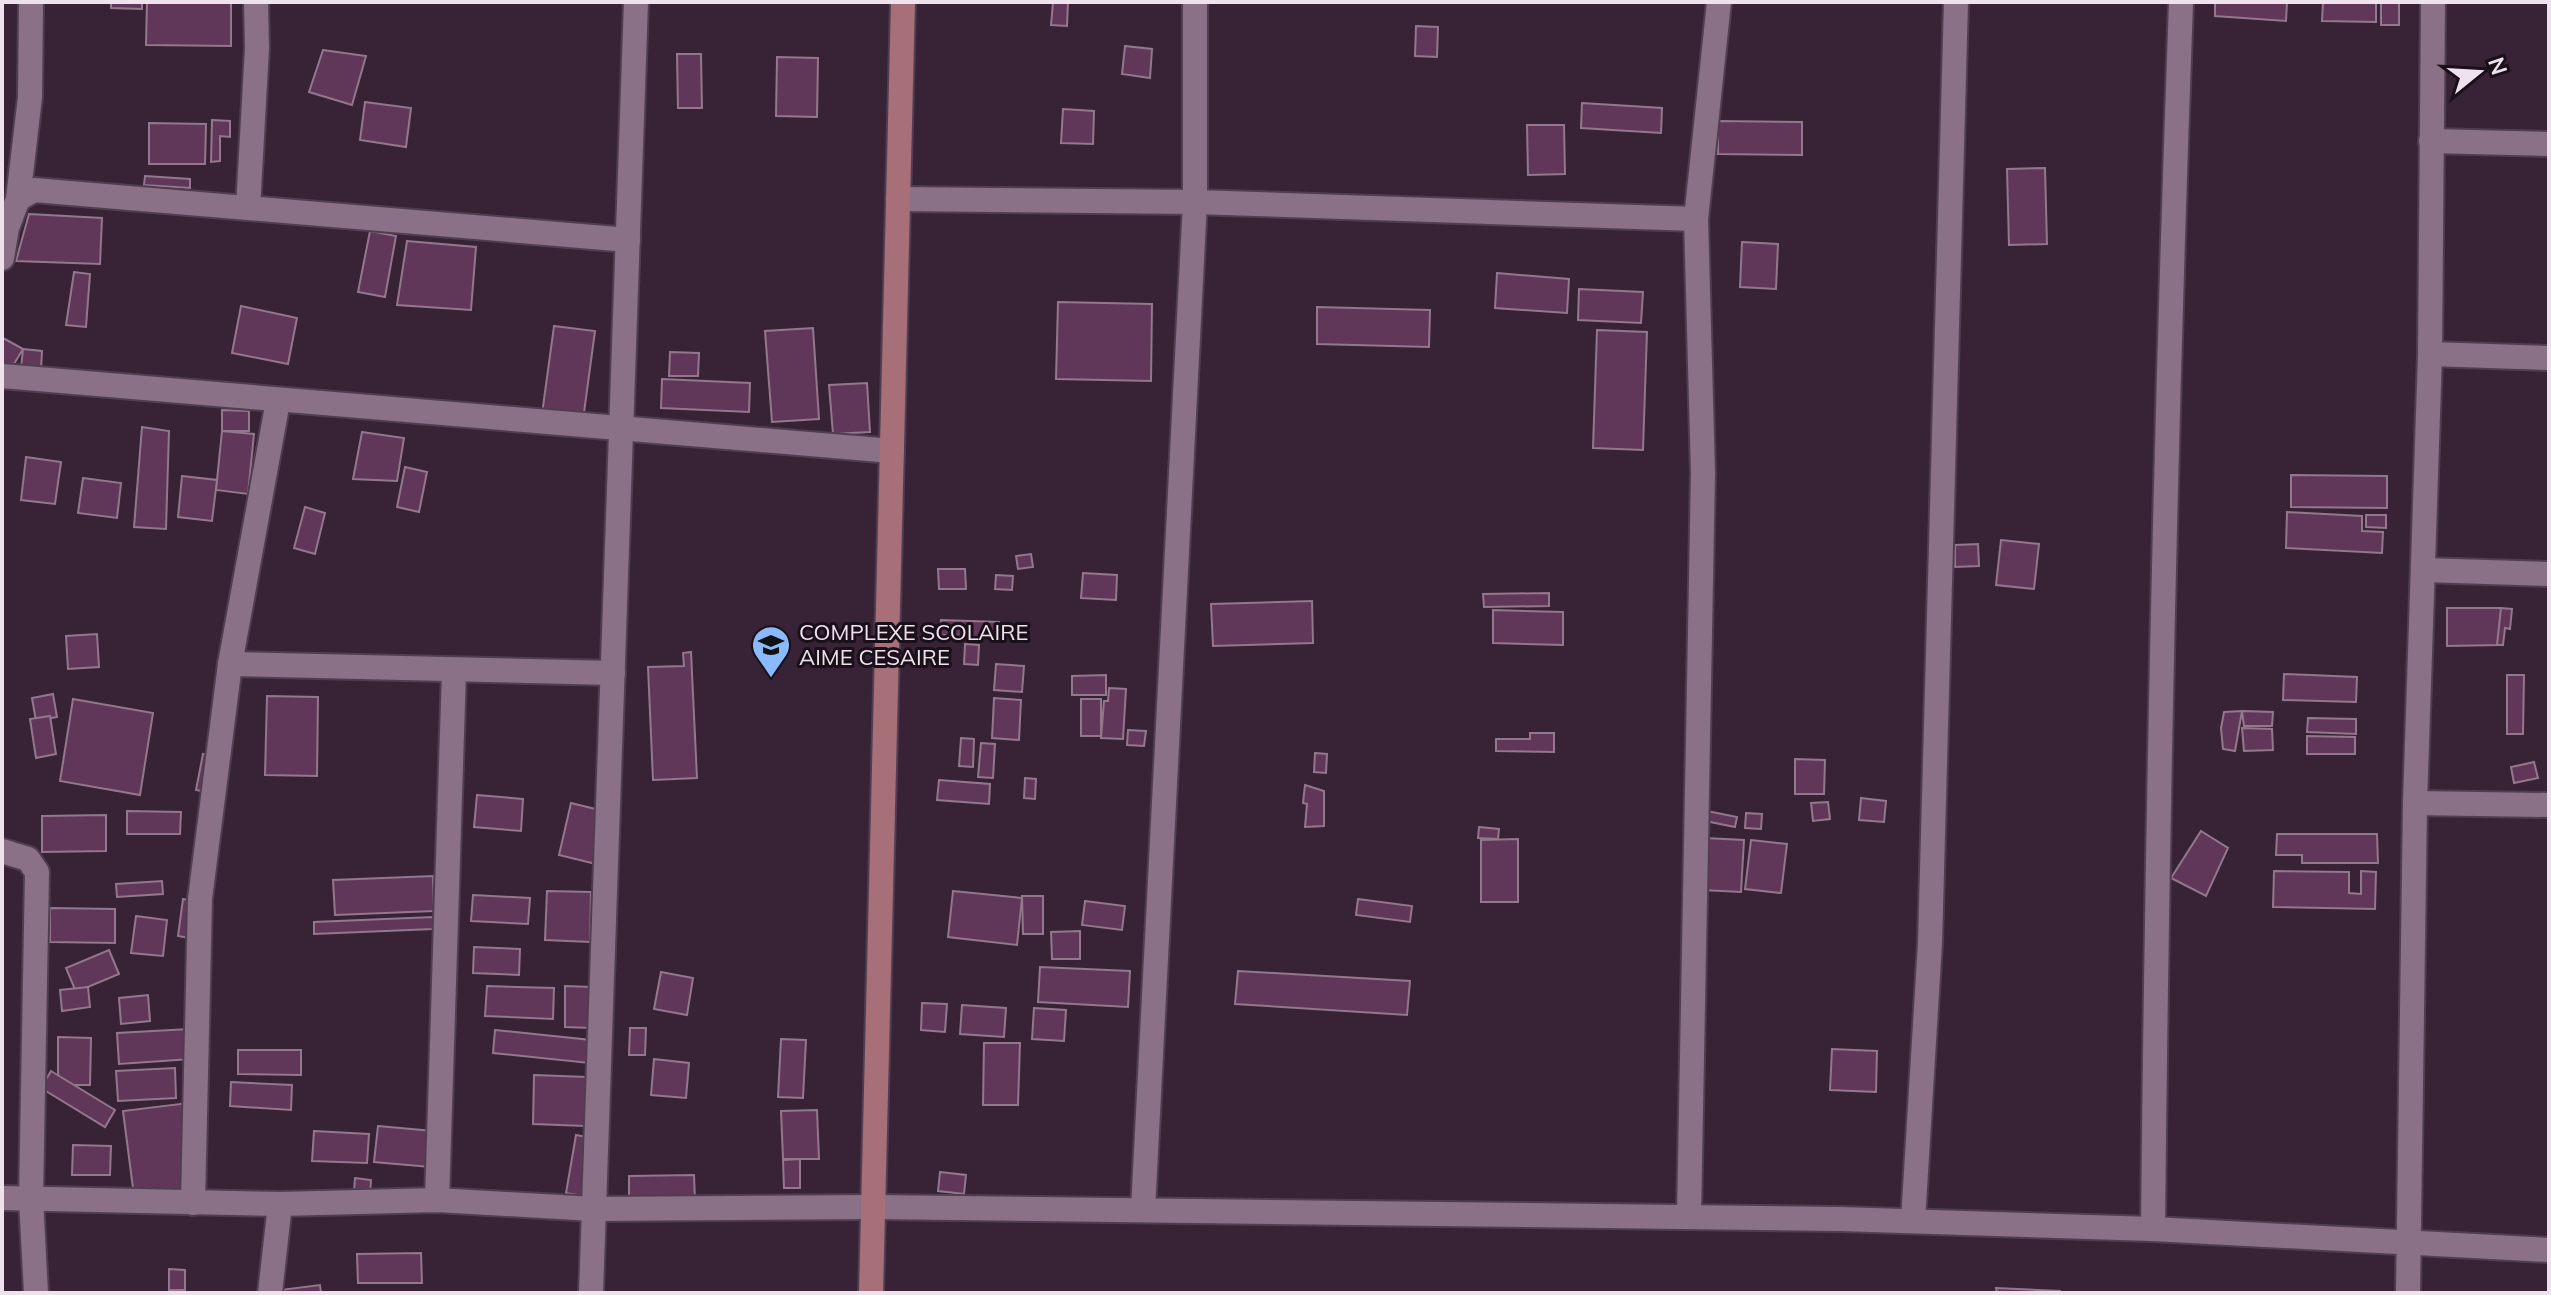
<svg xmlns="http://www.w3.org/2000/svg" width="2551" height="1295" viewBox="0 0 2551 1295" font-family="Mulish,sans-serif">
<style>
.building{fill:#613759;stroke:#93778c;stroke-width:2}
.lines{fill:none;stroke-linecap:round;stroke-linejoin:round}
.minor-casing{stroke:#503e50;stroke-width:28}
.secondary-casing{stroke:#503e50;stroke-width:28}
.minor{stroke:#8a7188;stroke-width:24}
.secondary{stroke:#a77078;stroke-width:24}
.labels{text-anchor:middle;stroke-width:6;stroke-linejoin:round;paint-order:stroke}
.poi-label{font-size:22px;fill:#f0e1ee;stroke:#191019;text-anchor:start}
</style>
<rect width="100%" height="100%" fill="#372236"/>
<g class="building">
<polygon points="111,2 142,2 142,9 111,8"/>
<polygon points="147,2 231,2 231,46 146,45"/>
<polygon points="1053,2 1068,2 1067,26 1051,25"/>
<polygon points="2215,2 2287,2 2286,21 2215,16"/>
<polygon points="2323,2 2376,2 2376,22 2322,21"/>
<rect x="2381" y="2" width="18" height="23"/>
<polygon points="1416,26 1438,27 1437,57 1415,56"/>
<polygon points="1125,46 1152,49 1150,78 1122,74"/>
<polygon points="323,50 366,56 352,105 309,92"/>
<polygon points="677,54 701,54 702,108 678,108"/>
<polygon points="777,57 818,58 817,117 776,116"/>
<polygon points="365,102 411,108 406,147 360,140"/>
<polygon points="1582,103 1662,108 1661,133 1581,128"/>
<polygon points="1063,109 1094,111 1093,144 1061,143"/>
<polygon points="212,120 230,121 230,137 220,136 220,161 211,162"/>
<polygon points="1718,121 1802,122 1802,155 1718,154"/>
<polygon points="149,123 206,124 205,164 149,164"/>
<polygon points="1527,125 1564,125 1565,174 1528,175"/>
<polygon points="2045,168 2047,244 2009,245 2007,169"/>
<polygon points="145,176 190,179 190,188 144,185"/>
<polygon points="29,214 102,218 100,264 16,261"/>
<polygon points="370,231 396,236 385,297 358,292"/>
<polygon points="407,241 476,247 471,310 397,305"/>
<polygon points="1742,242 1778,244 1776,289 1740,287"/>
<polygon points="74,272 90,274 86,327 66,325"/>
<polygon points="1497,273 1569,279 1567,313 1495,308"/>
<polygon points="1579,289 1643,292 1641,323 1578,320"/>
<polygon points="1058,302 1152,304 1151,381 1056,379"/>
<polygon points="241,306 297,318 288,364 232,353"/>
<polygon points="1317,307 1430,310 1429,347 1317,344"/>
<polygon points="554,326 595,331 583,420 542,414"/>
<polygon points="813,328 819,419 772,422 765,331"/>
<polygon points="1597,330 1647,332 1643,450 1593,448"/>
<polygon points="3,338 23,349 11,369 2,364"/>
<polygon points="23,349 42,351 41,369 21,368"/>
<polygon points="670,352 699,353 698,376 669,376"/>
<polygon points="662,379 750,383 749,412 661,408"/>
<polygon points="867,383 870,432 833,434 829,385"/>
<polygon points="222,410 249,411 249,431 222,431"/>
<polygon points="142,427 169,431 166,529 134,527"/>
<polygon points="222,431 254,434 248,494 216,490"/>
<polygon points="362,432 404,438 397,481 353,479"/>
<polygon points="26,457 61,462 55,504 21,500"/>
<polygon points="405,467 427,472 419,512 397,507"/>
<polygon points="2291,475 2387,476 2387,508 2291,507"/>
<polygon points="182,476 217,480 212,521 178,517"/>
<polygon points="83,478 121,483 117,518 78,513"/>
<polygon points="305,507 325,513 315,554 294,548"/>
<polygon points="2287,512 2362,516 2362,531 2383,532 2382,553 2286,548"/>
<polygon points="2366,515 2386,515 2386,528 2366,527"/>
<polygon points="2001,540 2039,544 2034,589 1996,585"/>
<polygon points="1978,544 1979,566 1955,567 1955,545"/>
<polygon points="1031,554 1033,567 1018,569 1016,556"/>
<polygon points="938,569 965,569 966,589 939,589"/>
<polygon points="1083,573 1117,575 1116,600 1081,598"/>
<polygon points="996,575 1013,576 1012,590 995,589"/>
<polygon points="1549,593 1549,606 1484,607 1483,594"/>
<polygon points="1312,601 1313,643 1213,646 1211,604"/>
<polygon points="2447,608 2501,608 2501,645 2447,646"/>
<polygon points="2501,608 2512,609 2510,629 2505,628 2503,645 2497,645"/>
<polygon points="1493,610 1563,612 1563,645 1493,643"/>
<polygon points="941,620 999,622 1001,637 940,635"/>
<polygon points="97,634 99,667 68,669 66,636"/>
<polygon points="965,644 979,645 978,665 964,664"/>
<polygon points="691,652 697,778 653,780 648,667 684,666 683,653"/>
<polygon points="996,664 1024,666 1022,692 994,690"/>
<polygon points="2284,674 2357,677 2356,702 2283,700"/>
<polygon points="1106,675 1106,695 1072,695 1072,676"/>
<polygon points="2507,675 2524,675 2523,734 2507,734"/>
<polygon points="1109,688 1126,689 1123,739 1101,738 1104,701 1108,701"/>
<polygon points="53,694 57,717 36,721 32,698"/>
<polygon points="267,696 318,697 317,776 265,775"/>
<polygon points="994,698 1021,700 1019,740 992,738"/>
<polygon points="73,699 153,713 140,795 60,781"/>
<rect x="1081" y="699" width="20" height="37"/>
<polygon points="2242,711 2235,751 2223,749 2221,728 2224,712"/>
<polygon points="2242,711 2273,712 2272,726 2244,726"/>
<polygon points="50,716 56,754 36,758 30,719"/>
<polygon points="2308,718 2356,719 2356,734 2307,732"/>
<polygon points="2242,728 2272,729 2273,750 2244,751"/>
<polygon points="1128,730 1146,731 1144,746 1127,745"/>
<polygon points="1530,733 1554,733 1554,752 1496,751 1496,739 1530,739"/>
<polygon points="2307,736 2355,737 2355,754 2307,754"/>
<polygon points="961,738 974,739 973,767 959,766"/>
<polygon points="981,743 995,744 993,778 978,777"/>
<polygon points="1315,753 1327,754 1326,773 1314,772"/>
<polygon points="203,754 214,756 207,792 196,790"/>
<polygon points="1795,759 1825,760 1824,794 1795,794"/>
<polygon points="2534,762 2538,778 2514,783 2511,767"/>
<polygon points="1025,778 1036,779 1035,799 1024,798"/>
<polygon points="939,780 990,784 989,804 937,800"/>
<polygon points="1305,785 1324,791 1324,826 1305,827 1307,804 1303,803"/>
<polygon points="477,795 523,799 521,831 474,827"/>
<polygon points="1861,798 1886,801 1884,822 1859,820"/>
<polygon points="1828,802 1830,819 1813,821 1811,803"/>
<polygon points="571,803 612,813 600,865 559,855"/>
<polygon points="127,811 181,812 180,834 127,834"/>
<polygon points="1707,811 1737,817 1735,827 1705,821"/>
<polygon points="1746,813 1762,814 1761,829 1745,828"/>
<polygon points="106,815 106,851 42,852 42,816"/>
<polygon points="1479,827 1499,829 1498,839 1478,838"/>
<polygon points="2201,831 2228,848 2206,896 2171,878"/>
<polygon points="2277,834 2377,834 2378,863 2302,863 2302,855 2276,855"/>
<polygon points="1705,838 1744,840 1741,892 1702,890"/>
<polygon points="1518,839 1518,902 1481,902 1481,840"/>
<polygon points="1751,840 1787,844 1781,893 1745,889"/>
<polygon points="2274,871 2349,872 2349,893 2361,894 2361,871 2376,872 2375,909 2273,907"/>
<polygon points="433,876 434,911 335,915 333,880"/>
<polygon points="162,881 163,894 117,897 116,884"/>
<polygon points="547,891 591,892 590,942 545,940"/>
<polygon points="953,891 1022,898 1017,945 948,937"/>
<polygon points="473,895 530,898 528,924 471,921"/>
<polygon points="1022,896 1043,896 1043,934 1023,934"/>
<polygon points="183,899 200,902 195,939 178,936"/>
<polygon points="1358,899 1412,906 1410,922 1356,915"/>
<polygon points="1085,901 1125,906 1122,930 1082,925"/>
<polygon points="50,908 115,909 115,943 50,942"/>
<polygon points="136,916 167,920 163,956 131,953"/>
<polygon points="433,917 433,929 314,934 314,922"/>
<polygon points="1080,931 1080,959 1052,959 1051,932"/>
<polygon points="474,947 520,949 519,975 473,973"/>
<polygon points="109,950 119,974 76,992 66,968"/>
<polygon points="1040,967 1130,971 1128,1007 1038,1002"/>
<polygon points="1238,971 1410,981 1407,1015 1235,1004"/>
<polygon points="661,972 693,978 687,1015 654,1009"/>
<polygon points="487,986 554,988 553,1019 485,1016"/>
<polygon points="565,986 592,987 592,1028 565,1027"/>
<polygon points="88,987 90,1007 62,1011 60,990"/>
<polygon points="148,995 150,1021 121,1024 119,998"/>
<polygon points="922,1003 947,1004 945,1032 921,1030"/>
<polygon points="962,1005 1006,1008 1004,1037 960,1034"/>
<polygon points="1034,1008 1066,1010 1064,1041 1032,1039"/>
<polygon points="630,1028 646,1028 645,1055 629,1055"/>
<polygon points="189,1029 191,1059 119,1064 117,1033"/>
<polygon points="495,1030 591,1040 589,1063 493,1053"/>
<polygon points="58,1037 91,1038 90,1085 58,1085"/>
<polygon points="781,1039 806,1040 803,1098 778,1097"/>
<polygon points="984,1043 1020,1043 1018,1105 983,1105"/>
<polygon points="1832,1049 1877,1051 1876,1092 1830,1090"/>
<polygon points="238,1050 301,1050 301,1075 238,1074"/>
<polygon points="654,1059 689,1063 686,1098 651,1095"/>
<polygon points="175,1068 176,1098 118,1101 116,1071"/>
<polygon points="51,1071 115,1110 105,1127 41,1088"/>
<polygon points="534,1075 587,1077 585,1126 533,1124"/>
<polygon points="231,1082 292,1085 291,1110 230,1106"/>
<polygon points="188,1103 200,1196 135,1204 123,1111"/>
<polygon points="817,1110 819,1159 783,1159 781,1111"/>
<polygon points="378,1126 433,1131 430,1167 374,1162"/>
<polygon points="314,1131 369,1134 367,1163 312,1161"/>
<polygon points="576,1135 598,1139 588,1197 566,1193"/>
<polygon points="73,1145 111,1146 110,1175 72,1175"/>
<polygon points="800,1159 800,1188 784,1188 783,1160"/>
<polygon points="940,1172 966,1175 964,1194 938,1191"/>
<polygon points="694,1175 695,1200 629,1200 629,1176"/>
<polygon points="355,1178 371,1180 370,1194 354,1192"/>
<polygon points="421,1253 422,1283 358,1283 357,1254"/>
<polygon points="169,1269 185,1270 185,1290 169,1290"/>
<polygon points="320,1285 321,1293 281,1293 280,1290"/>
<polygon points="1996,1288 2060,1291 2060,1293 1997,1293"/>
</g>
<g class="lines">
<defs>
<g id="minor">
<polyline points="2431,141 2549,144"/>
<polyline points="18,199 30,97 31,2"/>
<polyline points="898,199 1195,202 1696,219"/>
<polyline points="248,208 257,48 256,2"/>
<polyline points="2,258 7,228 18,199 34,190 628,240"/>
<polyline points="2430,354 2549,358"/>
<polyline points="2,376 892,451"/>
<polyline points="2423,570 2549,574"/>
<polyline points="230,664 613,673"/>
<polyline points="2415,803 2549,805"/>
<polyline points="2,851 28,859 37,872 31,1199 36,1293"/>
<polyline points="2,1198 280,1204 437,1200 594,1209 874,1207 1840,1219 2153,1229 2549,1250"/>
<polyline points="437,1200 454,671"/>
<polyline points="193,1203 200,899 230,664 278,401"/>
<polyline points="1143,1210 1195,202 1195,2"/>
<polyline points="1689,1216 1703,473 1696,219 1719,2"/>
<polyline points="1913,1221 1930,943 1956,2"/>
<path d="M2153,1229C2157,820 2166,411 2181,2"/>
<polyline points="270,1293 280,1204"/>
<polyline points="591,1293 636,2"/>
<polyline points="2408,1293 2415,803 2430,354 2433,2"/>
</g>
<polyline id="secondary" points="871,1293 903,2"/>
</defs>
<use href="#minor" class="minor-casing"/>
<use href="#secondary" class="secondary-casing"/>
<use href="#minor" class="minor"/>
<use href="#secondary" class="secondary"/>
</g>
<defs>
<symbol id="school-pin" viewBox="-11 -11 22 30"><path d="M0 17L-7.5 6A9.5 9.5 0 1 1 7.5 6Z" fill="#8abafc" stroke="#191019"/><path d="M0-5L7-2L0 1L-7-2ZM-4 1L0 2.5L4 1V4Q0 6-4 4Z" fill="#111"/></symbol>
</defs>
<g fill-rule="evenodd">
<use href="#school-pin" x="749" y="623" width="44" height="60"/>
</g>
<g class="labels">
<g class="poi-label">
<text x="799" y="640">COMPLEXE SCOLAIRE<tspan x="799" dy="25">AIME CESAIRE</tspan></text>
</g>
</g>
<rect width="2551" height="1295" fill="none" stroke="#f0e1ee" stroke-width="8"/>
<g transform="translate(2479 72) rotate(72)" stroke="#191019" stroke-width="6" paint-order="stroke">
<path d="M0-6L14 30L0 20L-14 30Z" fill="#f0e1ee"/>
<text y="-12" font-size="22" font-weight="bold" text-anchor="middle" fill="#f0e1ee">N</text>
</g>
</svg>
